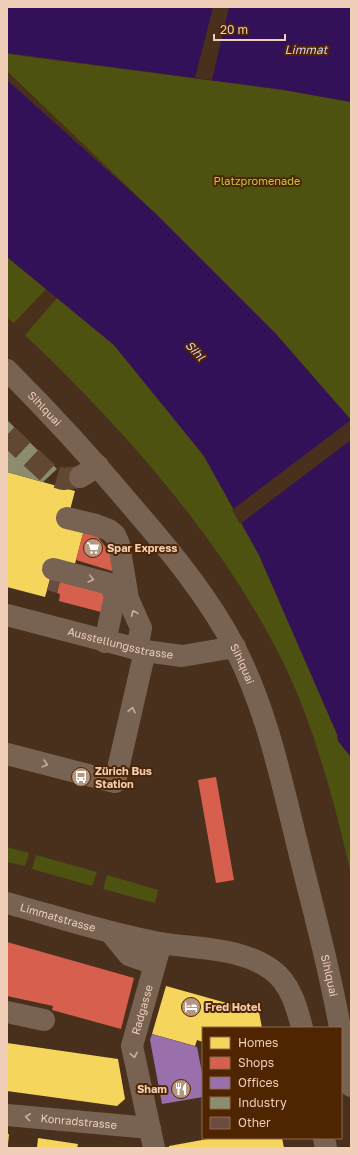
<svg xmlns="http://www.w3.org/2000/svg" width="358" height="1155" viewBox="0 0 358 1155" font-family="'Golos Text',sans-serif">
<style>
.green{fill:#4e5210}
.water{fill:#321158}
.pier{fill:#48301c}
.homes{fill:#f6d55c}
.shops{fill:#d6604d}
.offices{fill:#9970ab}
.industry{fill:#8c8c6e}
.building{fill:#6a4d40}
.lines{fill:none;stroke-linecap:round;stroke-linejoin:round}
.minor-tunnel{stroke:#614833;stroke-width:22;stroke-dasharray:22 11;stroke-linecap:butt}
.minor{stroke:#786251;stroke-width:22}
.tram{stroke:#7b6758;stroke-width:1}
.oneway{stroke:#ccae99}
.labels{text-anchor:middle;stroke-width:4;stroke-linejoin:round;paint-order:stroke}
.park-label{font-size:11px;fill:#bacb40;stroke:#4e2500}
.street-label{font-size:11px;fill:#f0ceb8;stroke:#4e2500}
.poi-label{font-size:11px;font-weight:bold;fill:#f0ceb8;stroke:#4e2500;text-anchor:start}
.water-label{font-size:12px;font-style:italic;fill:#d7ccf9;stroke:#4e2500}
</style>
<rect width="100%" height="100%" fill="#48301c"/>
<g class="green">
<polygon points="7,54 284,90 351,102 351,420 276,334 155,213 7,71"/>
<polygon points="7,257 46,289 14,323 7,318"/>
<path d="M57,298L114,345L204,456L259,555L337,734L338,741L351,757V874C334,801 315,727 282,660C222,539 122,427 25,335Z"/>
<polygon points="7,847 29,853 25,866 7,862"/>
<polygon points="36,855 97,872 92,886 32,869"/>
<polygon points="107,875 158,890 155,903 103,889"/>
</g>
<g class="water">
<polygon points="7,7 351,7 351,102 284,90 7,53"/>
<polygon points="7,80 155,213 276,334 351,420 351,757 338,741 337,734 259,555 204,456 114,345 7,257"/>
</g>
<g class="pier">
<polygon points="213,7 229,7 212,80 195,78"/>
<polygon points="351,420 351,440 240,524 232,510"/>
</g>
<g class="homes">
<polygon points="7,472 75,491 66,525 84,530 76,560 73,571 54,566 45,597 7,587"/>
<polygon points="166,986 259,1012 262,1028 203,1028 203,1042 197,1040 195,1046 152,1034"/>
<polygon points="7,1043 118,1059 125,1099 117,1106 7,1091"/>
<polygon points="7,1134 9,1134 8,1144 7,1144"/>
<polygon points="38,1138 78,1144 77,1148 37,1148"/>
<polygon points="213,1138 282,1138 284,1148 169,1148 169,1146"/>
</g>
<g class="shops">
<polygon points="83,533 97,536 115,559 112,571 76,560"/>
<polygon points="60,581 107,589 101,612 59,601 60,594 57,593"/>
<polygon points="216,777 234,880 216,883 198,780"/>
<polygon points="7,942 134,978 121,1029 52,1010 53,1006 7,996"/>
</g>
<polygon class="offices" points="152,1034 197,1047 203,1078 203,1097 162,1104 150,1040"/>
<polygon class="industry" points="7,420 57,469 43,482 7,472"/>
<polygon class="building" points="50,578 60,581 57,593 47,590"/>
<g class="lines">
<polyline class="minor-tunnel" points="7,435 50,475 63,479 80,477"/>
<g class="minor">
<path id="s1" d="M7,370C52,415 94,461 135,510C172,553 209,598 235,648C266,709 280,774 296,839C311,902 329,964 340,1028"/>
<polyline points="80,477 98,466"/>
<polyline points="67,518 96,525 109,530 115,535 119,544 128,599 141,628 137,650"/>
<polyline points="53,569 110,584 115,596 105,642"/>
<path id="s2" d="M7,615L145,651L182,656L235,647"/>
<polyline points="7,754 115,782 145,651"/>
<path id="s3" d="M7,903C58,917 109,934 160,943C197,949 240,947 272,970C290,983 297,1007 302,1028"/>
<polyline points="110,932 129,955 155,964"/>
<polyline points="7,1012 44,1020"/>
<polyline points="341,1033 351,1086"/>
<path id="s4" d="M7,1115L150,1128"/>
<polyline points="324,1138 326,1148"/>
<path id="s5" d="M154,1148L132,1046L161,943"/>
</g>
<g class="tram">
<path d="M7,898L112,926L251,950C293,964 301,987 309,1028"/>
<polyline points="7,908 125,940 246,963 270,977 284,994 294,1016 296,1028"/>
<polyline points="318,1138 320,1148"/>
<polyline points="330,1138 333,1148"/>
</g>
</g>
<defs><path id="oneway-chevron" d="M-2-3.5L2.5 0L-2 3.5" fill="none" stroke-width="1.6" stroke-linecap="round" stroke-linejoin="round"/></defs>
<g class="oneway">
<use href="#oneway-chevron" transform="translate(91 579) rotate(14)"/>
<use href="#oneway-chevron" transform="translate(134 613) rotate(-114)"/>
<use href="#oneway-chevron" transform="translate(132 710) rotate(-77)"/>
<use href="#oneway-chevron" transform="translate(45 764) rotate(15)"/>
<use href="#oneway-chevron" transform="translate(134 1055) rotate(79)"/>
<use href="#oneway-chevron" transform="translate(28 1117) rotate(-174)"/>
</g>
<defs>
<symbol id="supermarket-disc" viewBox="-11 -11 22 22"><circle r="9.5" fill="#b59781" stroke="#4e2500"/><path d="M-6-5.5h2.5l.6 2H6L4.5 2H-2.5L-4.4-4H-6ZM-1.5 3.2a1.3 1.3 0 1 0 .1 0ZM3 3.2a1.3 1.3 0 1 0 .1 0Z" fill="#fff"/></symbol>
<symbol id="bus-disc" viewBox="-11 -11 22 22"><circle r="9.5" fill="#b59781" stroke="#4e2500"/><path d="M-5-6H5V4H4V6H2V4H-2V6H-4V4H-5ZM-3.5-4V0h7V-4ZM-3.5 1.2v1.5H-2V1.2ZM2 1.2v1.5H3.5V1.2Z" fill="#fff"/></symbol>
<symbol id="hotel-disc" viewBox="-11 -11 22 22"><circle r="9.5" fill="#b59781" stroke="#4e2500"/><path d="M-6-4.5h1.5V1H6V5H4.5V3h-9V5H-6ZM-4 0a1.8 1.8 0 1 1 3.6 0ZM.5 0V-2.5h3Q6-2.5 6 0Z" fill="#fff"/></symbol>
<symbol id="restaurant-disc" viewBox="-11 -11 22 22"><circle r="9.5" fill="#b59781" stroke="#4e2500"/><path d="M-5-6h1v4h1v-4h1v4h1v-4h1v5L-1.5 .5V6h-2V.5L-5-1ZM5-6V6H3V1.5H1.5Q1.5-4 5-6Z" fill="#fff"/></symbol>
</defs>
<g fill-rule="evenodd">
<use href="#supermarket-disc" x="82" y="537" width="22" height="22"/>
<use href="#bus-disc" x="70" y="766" width="22" height="22"/>
<use href="#hotel-disc" x="180" y="996" width="22" height="22"/>
<use href="#restaurant-disc" x="170" y="1078" width="22" height="22"/>
</g>
<g class="labels">
<g class="park-label">
<text x="257" y="185">Platzpromenade</text>
</g>
<g class="street-label">
<text dy="4" stroke="none"><textPath href="#s1" startOffset="54">Sihlquai</textPath></text>
<text dy="4" stroke="none"><textPath href="#s2" startOffset="117">Ausstellungsstrasse</textPath></text>
<text dy="4" stroke="none"><textPath href="#s1" startOffset="378">Sihlquai</textPath></text>
<text dy="4" stroke="none"><textPath href="#s3" startOffset="53">Limmatstrasse</textPath></text>
<text dy="4" stroke="none"><textPath href="#s1" startOffset="702">Sihlquai</textPath></text>
<text dy="4" stroke="none"><textPath href="#s5" startOffset="142">Radgasse</textPath></text>
<text dy="4" stroke="none"><textPath href="#s4" startOffset="72">Konradstrasse</textPath></text>
</g>
<g class="poi-label">
<text x="107" y="552">Spar Express</text>
<text x="95" y="775">Zürich Bus<tspan x="95" dy="13">Station</tspan></text>
<text x="205" y="1011">Fred Hotel</text>
<text x="167" y="1093" text-anchor="end">Sham</text>
</g>
<g class="water-label">
<text x="306" y="54">Limmat</text>
<text transform="translate(195 351) rotate(47)" y="4">Sihl</text>
</g>
</g>
<rect width="358" height="1155" fill="none" stroke="#f0ceb8" stroke-width="16"/>
<rect x="202" y="1027" width="140" height="112" fill="#4e2500" stroke="#8f694a"/>
<rect x="210" y="1037" width="20" height="12" fill="#f6d55c" stroke="#8f694a"/>
<text x="238" y="1047" font-size="12" fill="#f0ceb8">Homes</text>
<rect x="210" y="1057" width="20" height="12" fill="#d6604d" stroke="#8f694a"/>
<text x="238" y="1067" font-size="12" fill="#f0ceb8">Shops</text>
<rect x="210" y="1077" width="20" height="12" fill="#9970ab" stroke="#8f694a"/>
<text x="238" y="1087" font-size="12" fill="#f0ceb8">Offices</text>
<rect x="210" y="1097" width="20" height="12" fill="#8c8c6e" stroke="#8f694a"/>
<text x="238" y="1107" font-size="12" fill="#f0ceb8">Industry</text>
<rect x="210" y="1117" width="20" height="12" fill="#6a4d40" stroke="#8f694a"/>
<text x="238" y="1127" font-size="12" fill="#f0ceb8">Other</text>
<path d="M214 34v6h71v-6" fill="none" stroke="#f0ceb8" stroke-width="2"/>
<text x="220" y="34" font-size="12" fill="#f0ceb8" stroke="#4e2500" stroke-width="3" paint-order="stroke">20 m</text>
</svg>
